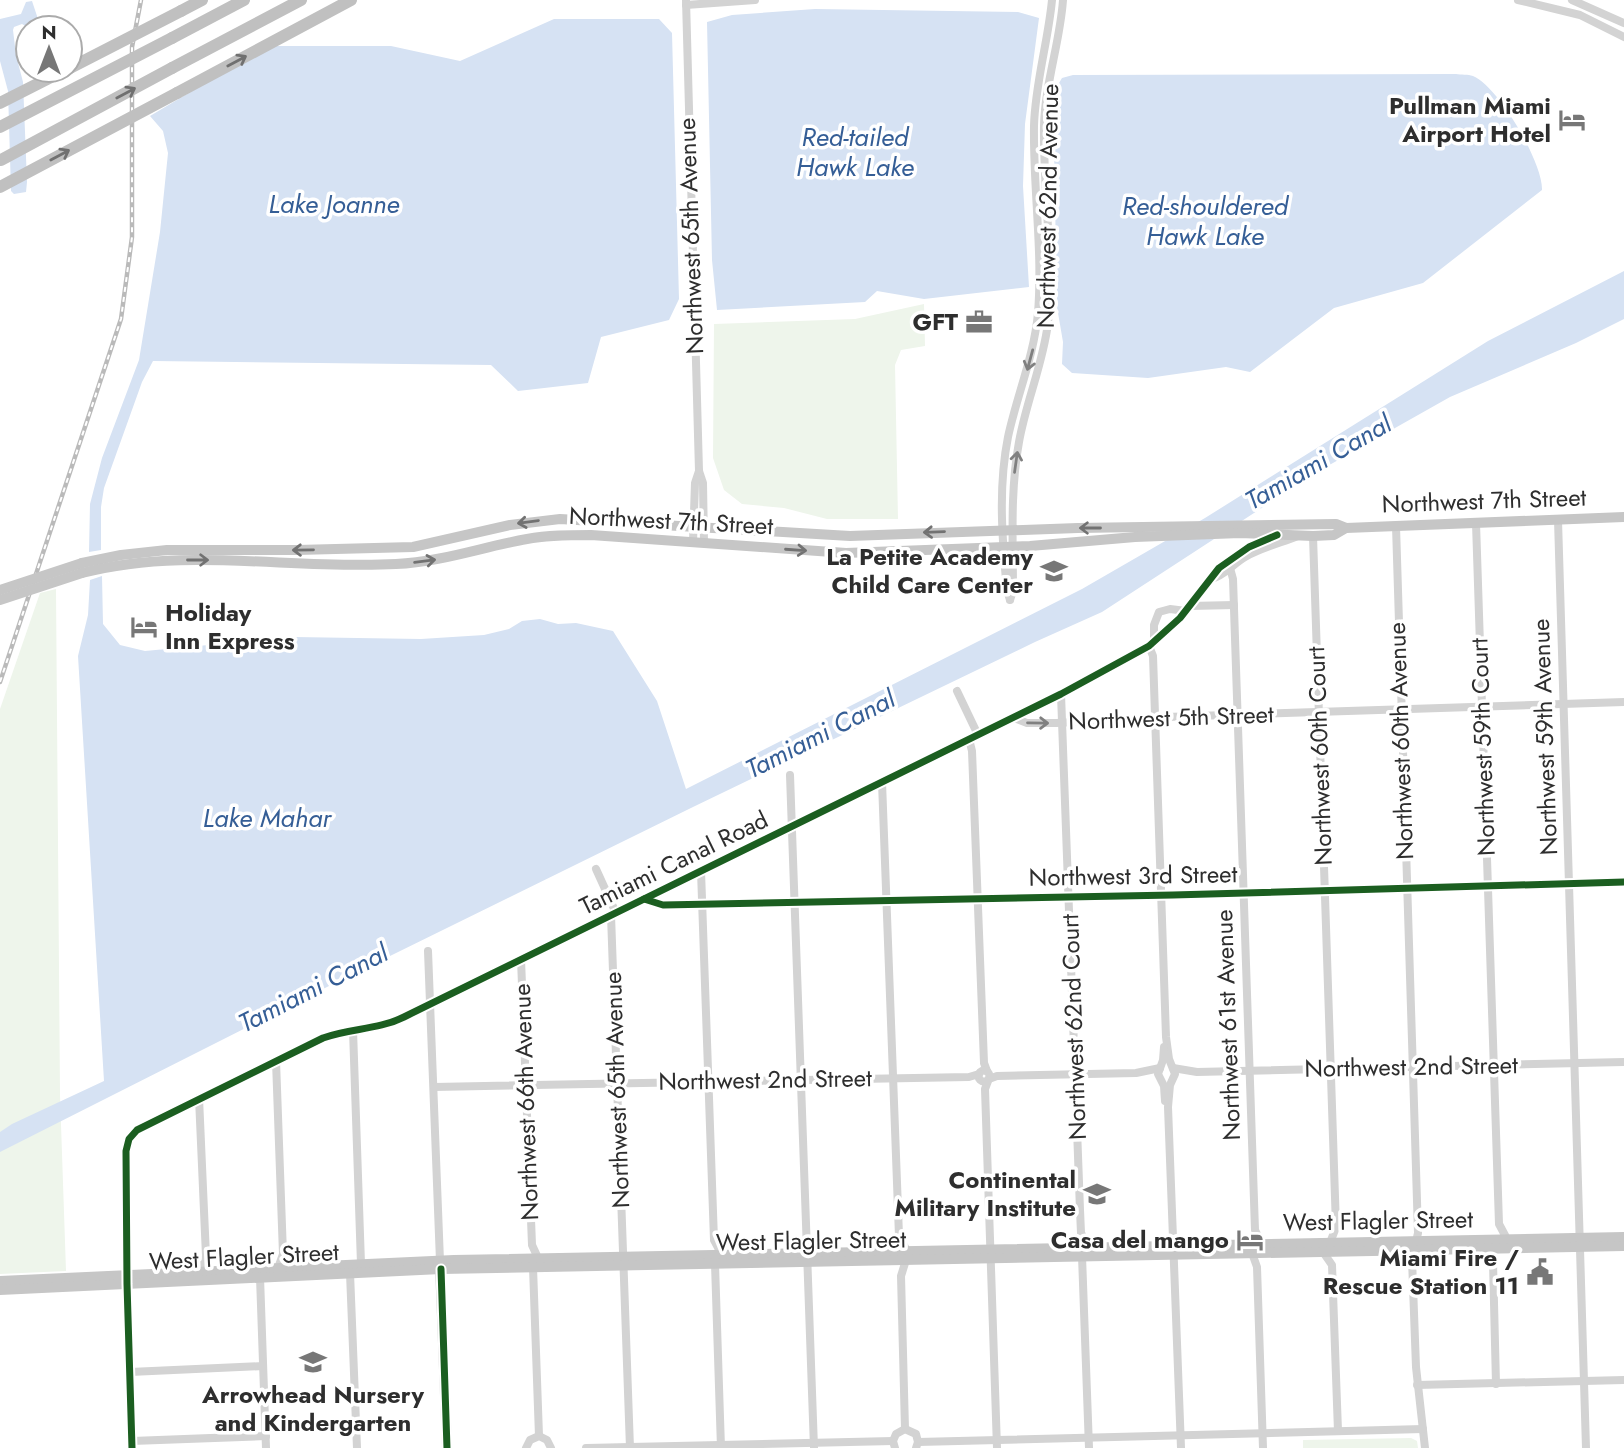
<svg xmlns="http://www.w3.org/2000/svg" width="1624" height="1448" viewBox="0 0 1624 1448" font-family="Jost,sans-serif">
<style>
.green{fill:#eef5eb}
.water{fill:#d6e2f3}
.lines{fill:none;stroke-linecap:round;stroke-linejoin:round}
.minor{stroke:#d3d3d3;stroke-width:8}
.major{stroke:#c6c6c6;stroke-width:10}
.highway{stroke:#c0c0c0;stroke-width:12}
.rail-casing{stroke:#bababa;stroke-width:4.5}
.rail{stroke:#fff;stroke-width:2;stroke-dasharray:5;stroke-linecap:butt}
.major-bridge{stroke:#c6c6c6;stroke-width:10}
.highway-bridge{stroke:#c0c0c0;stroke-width:12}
.cycleway-casing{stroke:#fff;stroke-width:11}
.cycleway{stroke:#1b5e20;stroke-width:7}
.oneway{stroke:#707070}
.oneway2{stroke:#808080}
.oneway3{stroke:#727272}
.labels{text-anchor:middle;stroke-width:7;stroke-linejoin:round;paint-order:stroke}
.poi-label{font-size:24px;font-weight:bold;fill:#2e2e2e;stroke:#fff;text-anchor:end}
.street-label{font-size:24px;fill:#2e2e2e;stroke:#fff}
.water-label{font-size:26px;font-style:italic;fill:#355e96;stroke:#fff}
</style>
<rect width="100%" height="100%" fill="#fff"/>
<g class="green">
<polygon points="924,304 925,346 901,350 895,365 898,519 827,519 784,508 742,504 724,490 713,458 714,324 855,319"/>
<polygon points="56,589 60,1095 66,1271 0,1274 0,709 40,593"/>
<polygon points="1411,1438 1417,1441 1418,1448 1303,1448 1303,1440"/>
</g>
<g class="water">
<polygon points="32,1 41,28 29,28 22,24 14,27 13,30 16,55 23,82 27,182 26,192 14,194 11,191 8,91 0,61 0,19 21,14 26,2"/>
<polygon points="815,9 1018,12 1039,18 1025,124 1023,186 1029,287 924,299 877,291 865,302 717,310 712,260 707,22 732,15"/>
<polygon points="554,19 659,19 672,33 679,299 669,320 601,337 588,383 518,391 491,365 153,361 142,382 104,488 101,507 101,550 89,552 90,504 102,458 139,360 160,232 168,153 163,131 150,116 268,46 391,46 460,61"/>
<path d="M1456,74C1461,75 1468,74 1473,76C1499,87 1543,163 1542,190L1423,283L1334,308L1250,372L1226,367L1148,378L1072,373L1062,364L1063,342L1057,307L1053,93L1062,78L1073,75Z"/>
<polygon points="1624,271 1624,319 1576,343 1450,397 1317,472 1102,612 1035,642 693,807 331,985 0,1152 0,1132 12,1124 104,1081 78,656 88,615 90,580 102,576 103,624 120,645 145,651 294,637 421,639 484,635 509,629 522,621 540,619 558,624 576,623 613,631 657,701 686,789 1082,589 1205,518 1488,341"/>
</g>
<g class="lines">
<g class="minor">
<polyline points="686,0 699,471 703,483 704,543"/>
<polyline points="1518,0 1580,15 1624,37"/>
<polyline points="1572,0 1624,23"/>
<polyline points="686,5 755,0"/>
<polyline points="1558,520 1586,1448"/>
<polyline points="1476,523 1499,1224 1507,1239"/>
<polyline points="1396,526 1418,1233 1412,1259 1416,1367 1425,1448"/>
<polyline points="1313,536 1336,1227 1330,1243"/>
<polyline points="693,542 695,483 699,471"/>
<polyline points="1230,568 1233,579 1255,1230 1262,1244"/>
<path d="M1211,579C1224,576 1233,564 1245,557C1261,548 1280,543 1298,536"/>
<path d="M1010,600L1007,590C1002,539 998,487 1008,437C1017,395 1034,356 1038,313C1043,251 1033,188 1034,126C1035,84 1048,42 1052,0"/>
<path d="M1010,600L1013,591C1013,541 1010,491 1019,442C1026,402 1043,364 1048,323C1054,258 1043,192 1044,126C1045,83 1060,43 1063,0"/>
<polyline points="1190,606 1234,605"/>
<polyline points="1154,642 1154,625 1159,612 1170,609 1186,611"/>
<polyline points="1149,646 1153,656 1166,1037 1169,1059 1175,1074 1170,1085 1168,1107 1181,1448"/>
<polyline points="957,691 978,735"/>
<polyline points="1061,694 1080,1210 1081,1233 1089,1248"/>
<polyline points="1014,718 1027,723 1056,723 1166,717 1624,702"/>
<polyline points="969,739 972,751 984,1063 987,1071"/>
<polyline points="790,775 814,1448"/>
<polyline points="882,782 899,1236 907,1251"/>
<polyline points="596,869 616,913"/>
<polyline points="701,871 714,1240 722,1255"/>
<polyline points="645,899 663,905 1173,895 1624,882"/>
<polyline points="611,915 630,1448"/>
<polyline points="428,951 440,1261"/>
<polyline points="521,959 532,1245 538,1258"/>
<polyline points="353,1030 361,1264"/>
<polyline points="1164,1047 1163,1060 1158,1074 1164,1086 1165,1101"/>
<polyline points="276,1061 283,1254 278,1268"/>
<polyline points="1173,1068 1197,1072 1624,1062"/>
<circle cx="984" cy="1076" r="5.5"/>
<polyline points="989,1079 997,1076 1136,1073 1160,1068"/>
<polyline points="988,1081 985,1089 997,1448"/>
<polyline points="434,1087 969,1077 979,1074"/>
<polyline points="199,1098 206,1256 200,1271"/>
<polyline points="1485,1249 1493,1262 1496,1384"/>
<polyline points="1323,1252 1332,1265 1338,1431"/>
<polyline points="1252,1253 1257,1267 1263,1448"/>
<polyline points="1082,1256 1089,1448"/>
<polyline points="715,1264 721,1448"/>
<polyline points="533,1267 539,1436"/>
<polyline points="350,1273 357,1448"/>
<polyline points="260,1277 266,1448"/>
<polyline points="130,1372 263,1366"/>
<polyline points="1417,1385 1624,1380"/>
<polyline points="905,1429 901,1276 906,1260"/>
<polyline points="132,1441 266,1436"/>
<polyline points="918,1442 1423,1429"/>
<path d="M132,1448L127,1284L126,1151L129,1139L137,1130L323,1038C350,1028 378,1030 404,1017L1061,694L1149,646L1180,618L1219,568L1240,552L1274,536"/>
<polyline points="526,1448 530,1440 539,1436 547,1440 551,1448"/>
<polyline points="586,1448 893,1441"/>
<polyline points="895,1448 893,1441 896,1434 905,1429 916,1434 918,1442 916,1448"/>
</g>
<g class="major">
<polyline points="82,563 121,555 167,550 297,550 413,547 510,525 560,519 850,536 1078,528 1336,524 1346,528 1624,517"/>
<path d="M82,573C185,546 291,570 396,564C441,562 482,547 527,539C548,535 569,535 591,535L846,553L1030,546L1135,537L1240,533L1313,536L1334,535L1346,528"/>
<polyline points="440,1265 447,1448"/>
<polyline points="0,1281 454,1260 1624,1237"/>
<polyline points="0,1290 441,1269 1624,1246"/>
</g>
<g class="highway">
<polyline points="181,11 202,0"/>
<polyline points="172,38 244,0"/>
<polyline points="172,68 301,0"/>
<polyline points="177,93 351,0"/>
<polyline points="0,103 65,70"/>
</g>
<defs>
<polyline id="rail" points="0,682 121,319 132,237 132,47 141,0"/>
</defs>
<use href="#rail" class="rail-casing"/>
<use href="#rail" class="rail"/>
<g class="major-bridge">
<polyline points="0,590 82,563"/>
<polyline points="0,600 82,573"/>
</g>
<g class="highway-bridge">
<polyline points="70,68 181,11"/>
<polyline points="0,127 172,38"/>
<polyline points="1,160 172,68"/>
<polyline points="0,187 177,93"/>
</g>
<defs>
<g id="cycleway">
<polyline points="644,899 663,905 1173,895 1624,882"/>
<polyline points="441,1269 447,1448"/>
<path d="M132,1448L127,1284L126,1151L129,1139L137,1130L323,1038C350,1028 378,1030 404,1017L1061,694L1149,646L1180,618L1219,568L1249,547L1277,535"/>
</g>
</defs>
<use href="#cycleway" class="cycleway-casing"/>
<use href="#cycleway" class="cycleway"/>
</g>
<defs><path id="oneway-shaft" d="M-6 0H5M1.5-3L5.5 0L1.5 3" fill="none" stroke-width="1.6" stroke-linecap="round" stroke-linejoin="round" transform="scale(1.75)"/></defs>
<g class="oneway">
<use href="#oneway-shaft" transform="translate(237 61) rotate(-28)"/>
<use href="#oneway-shaft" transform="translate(126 93) rotate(-28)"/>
<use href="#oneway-shaft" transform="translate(60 155) rotate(-28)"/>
</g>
<g class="oneway2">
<use href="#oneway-shaft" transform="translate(1030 360) rotate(105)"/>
<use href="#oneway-shaft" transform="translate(1016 462) rotate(-82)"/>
<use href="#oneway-shaft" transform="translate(1038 723) rotate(1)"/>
</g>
<g class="oneway3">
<use href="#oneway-shaft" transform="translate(528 522) rotate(172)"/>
<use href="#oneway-shaft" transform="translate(1090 528) rotate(180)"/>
<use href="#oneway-shaft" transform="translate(934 532) rotate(178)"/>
<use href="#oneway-shaft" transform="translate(303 550) rotate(179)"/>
<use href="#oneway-shaft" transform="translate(796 550) rotate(4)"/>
<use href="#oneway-shaft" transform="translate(198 560)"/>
<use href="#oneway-shaft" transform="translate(425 561) rotate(-7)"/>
</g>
<defs>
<symbol id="hotel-bare" viewBox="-9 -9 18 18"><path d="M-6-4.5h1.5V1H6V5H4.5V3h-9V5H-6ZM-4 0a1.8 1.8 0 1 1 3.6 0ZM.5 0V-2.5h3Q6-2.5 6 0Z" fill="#777" stroke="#fff" stroke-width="2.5" paint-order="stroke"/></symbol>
<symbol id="office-bare" viewBox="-9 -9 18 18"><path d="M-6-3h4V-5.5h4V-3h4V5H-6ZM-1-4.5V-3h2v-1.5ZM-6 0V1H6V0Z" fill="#777" stroke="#fff" stroke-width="2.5" paint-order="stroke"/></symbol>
<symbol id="school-bare" viewBox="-9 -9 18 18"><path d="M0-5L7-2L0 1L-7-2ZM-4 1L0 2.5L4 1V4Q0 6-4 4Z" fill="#777" stroke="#fff" stroke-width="2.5" paint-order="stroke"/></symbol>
<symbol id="civic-bare" viewBox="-9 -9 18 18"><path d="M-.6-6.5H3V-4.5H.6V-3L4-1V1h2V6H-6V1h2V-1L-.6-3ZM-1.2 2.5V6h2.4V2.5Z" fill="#777" stroke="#fff" stroke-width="2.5" paint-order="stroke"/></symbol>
</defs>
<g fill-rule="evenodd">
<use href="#hotel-bare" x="1553" y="101" width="38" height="38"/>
<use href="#office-bare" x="960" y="303" width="38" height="38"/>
<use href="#school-bare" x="1035" y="552" width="38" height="38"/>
<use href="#hotel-bare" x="125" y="608" width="38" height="38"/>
<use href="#school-bare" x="1078" y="1175" width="38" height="38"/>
<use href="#hotel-bare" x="1231" y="1221" width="38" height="38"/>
<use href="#civic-bare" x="1521" y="1253" width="38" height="38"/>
<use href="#school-bare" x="294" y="1343" width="38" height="38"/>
</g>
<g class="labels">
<g class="poi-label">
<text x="1551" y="114">Pullman Miami<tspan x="1551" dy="28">Airport Hotel</tspan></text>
<text x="958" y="330">GFT</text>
<text x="1033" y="565">La Petite Academy<tspan x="1033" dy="28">Child Care Center</tspan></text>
<text x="165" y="621" text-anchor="start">Holiday<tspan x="165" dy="28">Inn Express</tspan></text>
<text x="1076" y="1188">Continental<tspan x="1076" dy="28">Military Institute</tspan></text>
<text x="1229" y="1248">Casa del mango</text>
<text x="1519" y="1266">Miami Fire /<tspan x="1519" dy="28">Rescue Station 11</tspan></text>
<text x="313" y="1403" text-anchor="middle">Arrowhead Nursery<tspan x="313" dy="28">and Kindergarten</tspan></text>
</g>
<g class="street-label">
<text transform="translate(1048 206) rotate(-89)" y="8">Northwest 62nd Avenue</text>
<text transform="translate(691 236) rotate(-92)" y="8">Northwest 65th Avenue</text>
<text transform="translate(1484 501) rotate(-2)" y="8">Northwest 7th Street</text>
<text transform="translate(671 521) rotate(3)" y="8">Northwest 7th Street</text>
<text transform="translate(1171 718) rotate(-2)" y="8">Northwest 5th Street</text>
<text transform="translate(1545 737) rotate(-92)" y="8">Northwest 59th Avenue</text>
<text transform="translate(1401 741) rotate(-92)" y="8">Northwest 60th Avenue</text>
<text transform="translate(1483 747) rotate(-92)" y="8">Northwest 59th Court</text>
<text transform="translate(1320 756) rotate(-92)" y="8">Northwest 60th Court</text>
<text transform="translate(674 863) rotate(-26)" y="8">Tamiami Canal Road</text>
<text transform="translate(1133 876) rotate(-1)" y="8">Northwest 3rd Street</text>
<text transform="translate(1228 1025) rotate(-92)" y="8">Northwest 61st Avenue</text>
<text transform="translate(1074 1027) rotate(-92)" y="8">Northwest 62nd Court</text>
<text transform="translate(1411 1067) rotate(-1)" y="8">Northwest 2nd Street</text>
<text transform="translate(765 1080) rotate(-1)" y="8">Northwest 2nd Street</text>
<text transform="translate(617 1090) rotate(-92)" y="8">Northwest 65th Avenue</text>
<text transform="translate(526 1102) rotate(-92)" y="8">Northwest 66th Avenue</text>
<text transform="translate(1378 1221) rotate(-1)" y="8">West Flagler Street</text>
<text transform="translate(811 1241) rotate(-1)" y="8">West Flagler Street</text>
<text transform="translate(244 1257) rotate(-3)" y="8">West Flagler Street</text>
</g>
<g class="water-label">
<text x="855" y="146">Red-tailed<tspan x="855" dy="30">Hawk Lake</tspan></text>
<text x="334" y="213">Lake Joanne</text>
<text x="1205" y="215">Red-shouldered<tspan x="1205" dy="30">Hawk Lake</tspan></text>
<text transform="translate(1318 462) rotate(-30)" y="9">Tamiami Canal</text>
<text transform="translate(820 734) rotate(-27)" y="9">Tamiami Canal</text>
<text x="267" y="827">Lake Mahar</text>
<text transform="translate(313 988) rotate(-27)" y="9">Tamiami Canal</text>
</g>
</g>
<g transform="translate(49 49)"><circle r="33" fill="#ffffff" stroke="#ababab" stroke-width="2"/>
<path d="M0-5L12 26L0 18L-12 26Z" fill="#777777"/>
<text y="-10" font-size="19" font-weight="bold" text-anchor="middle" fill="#2e2e2e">N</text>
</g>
</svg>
